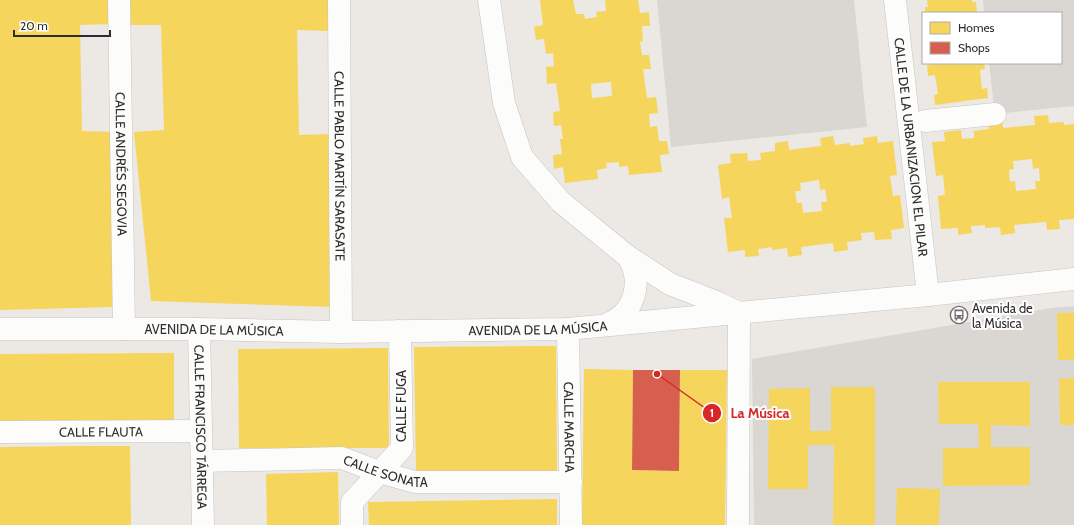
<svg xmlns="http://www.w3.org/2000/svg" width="1074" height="525" viewBox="0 0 1074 525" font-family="Cabin,sans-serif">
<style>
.plaza{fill:#dad6d2}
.homes{fill:#f6d55c;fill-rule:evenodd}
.shops{fill:#d6604d}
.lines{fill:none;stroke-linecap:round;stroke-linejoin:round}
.minor-casing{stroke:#c5c4c5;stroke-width:23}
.minor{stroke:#fcfcfb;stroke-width:22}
.labels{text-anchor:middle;stroke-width:4;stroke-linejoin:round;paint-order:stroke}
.street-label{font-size:13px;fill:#2e2e2e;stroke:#fff}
.poi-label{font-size:13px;fill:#2e2e2e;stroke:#fff;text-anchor:start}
.leader{fill:none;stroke:#d62828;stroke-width:1.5}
.callout-dot{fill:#d62828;stroke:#fff;stroke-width:1.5}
.mark-label{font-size:12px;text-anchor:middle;font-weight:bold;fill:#fff}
.callout-label{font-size:14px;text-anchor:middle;font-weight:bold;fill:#d62828;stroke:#fff;stroke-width:4;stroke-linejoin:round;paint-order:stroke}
</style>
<rect width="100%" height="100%" fill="#ece8e4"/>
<g class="plaza">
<polygon points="657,0 854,0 867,127 671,147"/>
<polygon points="983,0 1074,0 1074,106 995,114 989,63 1061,63 1061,13 984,13"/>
<polygon points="1074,306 1074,525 754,525 752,359 1051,308"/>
</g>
<g class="homes">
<polygon points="0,0 112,0 112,24 80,25 82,131 117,132 113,307 0,310"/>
<polygon points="128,0 328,0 328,31 297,30 299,135 331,134 332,307 151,301 134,132 164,130 161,25 129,25"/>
<path d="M540,0H573L576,14H584L585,19L597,17L596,12L606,11L605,0H638L640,13L649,12L650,26H642L643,41L640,42L642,55H649L651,69H643L647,98L656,97L658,113L649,114L650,127L657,126L659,141H667L669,154L660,155L662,172L629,175L628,166L619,167V162L606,163L607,168L597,170L598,179L565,183L563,167L554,169L553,155L562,154L560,139H563L561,125L554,126L553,112L560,111L556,83L547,84L546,67L554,66L553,53L546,54L544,39L536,40L534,27L543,25ZM611,82L612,96L592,98L591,84Z"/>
<polygon points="927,0 972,0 972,2 976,2 977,13 925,13 925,7 928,7"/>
<polygon points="934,63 984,63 985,69 980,70 982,89 987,88 988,98 935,105 934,95 938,94 935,75 928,76 927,65 935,64"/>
<path d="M1048,115L1049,123L1064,122V125L1074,124V219L1059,220L1060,229L1047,230L1046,222L1014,225L1015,233L1001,235L1000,227L985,228V225L971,226L972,233L958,235V228L941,229L938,196L945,195L943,175L936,176L932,142L945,141L944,132L961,130L962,139L974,138V131L989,129L988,121L1002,119L1003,128L1035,125L1034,116ZM1032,159L1033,169L1039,168L1040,181H1035L1036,189L1016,191L1015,181L1010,182L1009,170L1014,169L1013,161Z"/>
<path d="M833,136L835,145L850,143V146L864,144L863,138L877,136L878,143L893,141L897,175L890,176L893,196L900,195L904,228L891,230L892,239L875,240L874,232L861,233L862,240L847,242L848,250L834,252L833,243L801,247L802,255L788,257L787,248L772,250V247L758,249L759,256L745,257V250L728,252L724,218H732L729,197L722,199L718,165L731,163L730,154L747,153L748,161L761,160L760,153L775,151V143L788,141L789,150L821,146L820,138ZM819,180L820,190L825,189L827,202H821L822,211L803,213L802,203H797L795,191H801L800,183Z"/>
<polygon points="1057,313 1074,313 1074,360 1058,360"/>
<polygon points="556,346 557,471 416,472 414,347"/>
<polygon points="388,348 389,448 239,448 238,349"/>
<polygon points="174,353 174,421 0,423 0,354"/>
<polygon points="584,369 633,370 632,470 679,471 680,370 727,370 725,525 582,525"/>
<polygon points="1074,378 1074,425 1060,425 1059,379"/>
<polygon points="938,382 1030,382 1030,426 991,425 991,447 1030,447 1030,485 943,486 943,448 979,448 978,424 939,424"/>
<polygon points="831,387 875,387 875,525 833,525 834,445 808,445 808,489 768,489 769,389 810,388 810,431 831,431"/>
<polygon points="79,446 130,446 131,525 0,525 0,447"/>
<polygon points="338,472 339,525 267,525 266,474"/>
<polygon points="897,488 940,489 939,525 896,525"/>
<polygon points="557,499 557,525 369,525 368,502"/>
</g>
<polygon class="shops" points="633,370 680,370 679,471 632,470"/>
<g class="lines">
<defs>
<g id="minor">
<path id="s1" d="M119,0L124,329"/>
<path id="s2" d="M339,0L341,332"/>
<polyline points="489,0 504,103 522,157 561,202 627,256 670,284 716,302 739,313 738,525"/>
<path id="s3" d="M895,0L928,295"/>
<polyline points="925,121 995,114"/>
<path d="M606,325C609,323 613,322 617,319C633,309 639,287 634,270C633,265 630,260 627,256"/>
<path id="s4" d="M0,329H199L341,332L568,329L928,295L1074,279"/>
<path id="s5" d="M199,329L203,525"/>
<path id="s6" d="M568,329L571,525"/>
<path id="s7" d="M0,432L201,431"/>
<path id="s8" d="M202,461L342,458L379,472L415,482H571"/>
<polyline points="352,525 352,502 402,448 400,331"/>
</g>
</defs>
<use href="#minor" class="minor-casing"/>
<use href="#minor" class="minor"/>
</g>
<defs>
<symbol id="bus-ring" viewBox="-11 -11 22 22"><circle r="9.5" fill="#fff" stroke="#706f6e" stroke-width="1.5"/><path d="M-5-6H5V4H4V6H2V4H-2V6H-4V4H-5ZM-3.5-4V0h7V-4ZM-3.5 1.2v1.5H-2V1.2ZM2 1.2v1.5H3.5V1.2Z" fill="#706f6e"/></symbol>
</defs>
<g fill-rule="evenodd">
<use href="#bus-ring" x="949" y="305" width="20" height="20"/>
</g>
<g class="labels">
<g class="street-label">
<text dy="5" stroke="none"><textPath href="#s3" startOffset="148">CALLE DE LA URBANIZACION EL PILAR</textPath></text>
<text dy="5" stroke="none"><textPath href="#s1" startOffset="164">CALLE ANDRÉS SEGOVIA</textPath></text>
<text dy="5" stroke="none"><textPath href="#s2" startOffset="166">CALLE PABLO MARTÍN SARASATE</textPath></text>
<text dy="5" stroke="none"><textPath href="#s4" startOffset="538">AVENIDA DE LA MÚSICA</textPath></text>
<text dy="5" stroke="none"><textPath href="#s4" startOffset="214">AVENIDA DE LA MÚSICA</textPath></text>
<text transform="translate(401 406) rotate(-90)" y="5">CALLE FUGA</text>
<text dy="5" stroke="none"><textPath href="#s5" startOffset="98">CALLE FRANCISCO TÁRREGA</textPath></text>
<text dy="5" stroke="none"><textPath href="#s6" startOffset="98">CALLE MARCHA</textPath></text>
<text dy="5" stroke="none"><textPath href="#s7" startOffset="101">CALLE FLAUTA</textPath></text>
<text dy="5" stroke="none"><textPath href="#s8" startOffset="186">CALLE SONATA</textPath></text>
</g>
<g class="poi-label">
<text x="972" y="313">Avenida de<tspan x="972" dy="15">la Música</tspan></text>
</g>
</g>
<path class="leader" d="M657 374L712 413"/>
<g class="callout-dot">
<circle cx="657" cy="374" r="4"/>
<circle cx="712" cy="413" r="10"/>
</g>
<g class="mark-label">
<text x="712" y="417">1</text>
</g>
<g class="callout-label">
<text x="760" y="418">La Música</text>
</g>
<rect x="922" y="12" width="140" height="52" fill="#ffffff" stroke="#ababab"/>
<rect x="930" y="22" width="20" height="12" fill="#f6d55c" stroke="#ababab"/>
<text x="958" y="32" font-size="12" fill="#2e2e2e">Homes</text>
<rect x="930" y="42" width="20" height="12" fill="#d6604d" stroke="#ababab"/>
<text x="958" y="52" font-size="12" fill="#2e2e2e">Shops</text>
<path d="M14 30v6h96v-6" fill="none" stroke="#2e2e2e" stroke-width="2"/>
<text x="20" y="30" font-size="12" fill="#2e2e2e" stroke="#ffffff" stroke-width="3" paint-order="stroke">20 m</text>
</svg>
